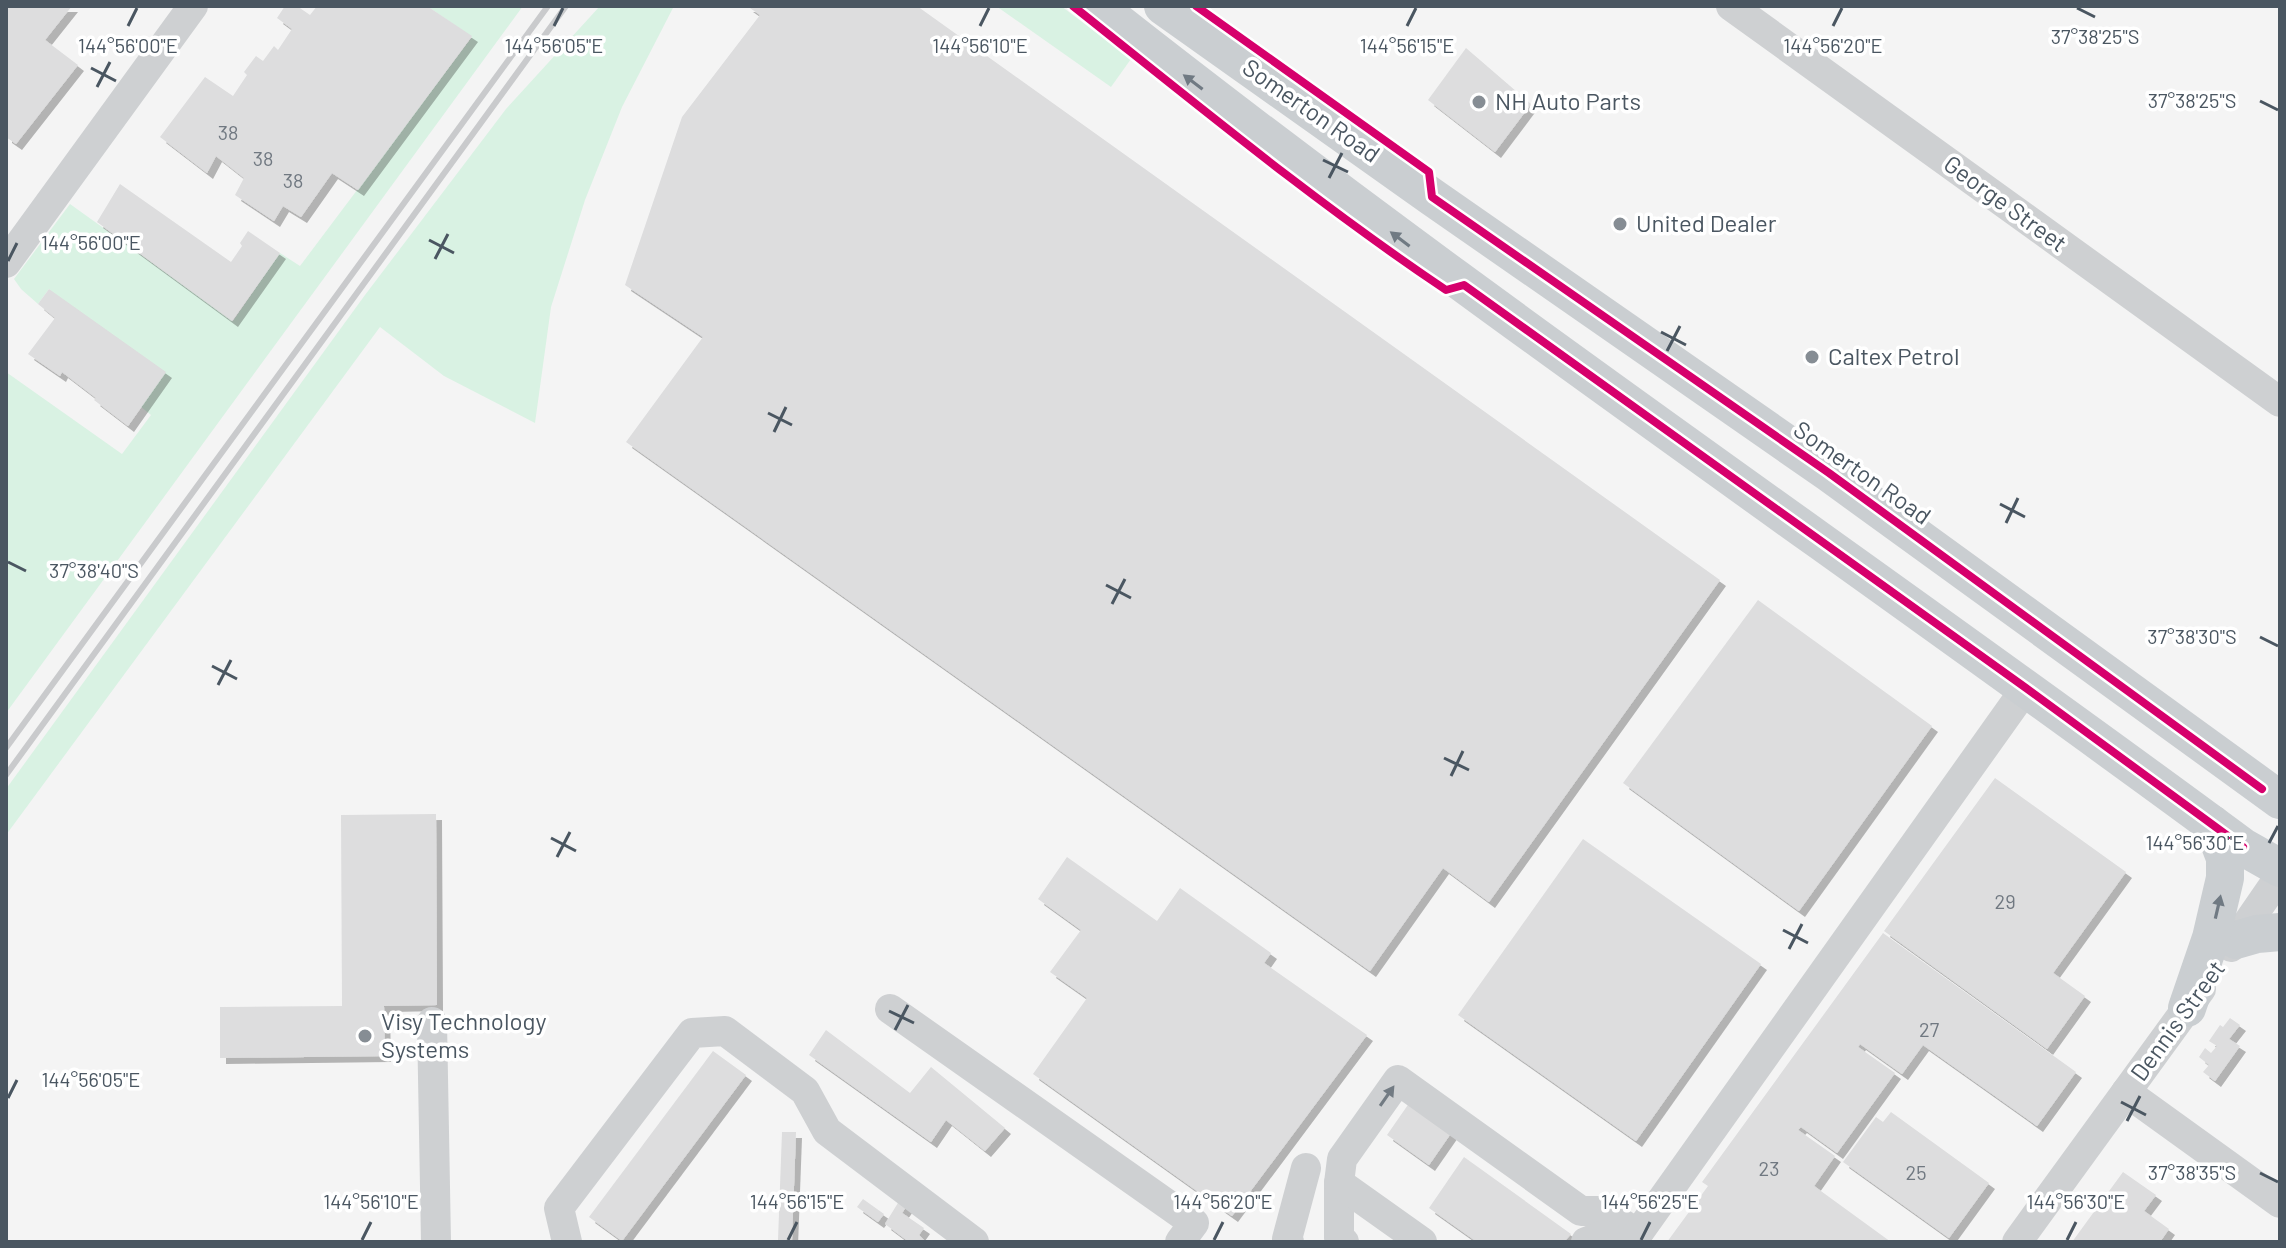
<svg xmlns="http://www.w3.org/2000/svg" width="2286" height="1248" viewBox="0 0 2286 1248" font-family="Barlow,sans-serif">
<style>
.green{fill:#d9f2e3}
.building{fill:#ddddde;filter:url(#shadow)}
.lines{fill:none;stroke-linecap:round;stroke-linejoin:round}
.minor{stroke:#ced0d2;stroke-width:30}
.major{stroke:#caced1;stroke-width:38}
.rail{stroke:#c9cacc;stroke-width:6}
.cycleway-casing{stroke:#fff;stroke-width:13}
.cycleway{stroke:#d6006c;stroke-width:8}
.oneway{fill:#707a83}
.oneway2{fill:#727b83}
.ticks{fill:none;stroke:#4a5661;stroke-width:3}
.poi-dot{fill:#868d94;stroke:#fff;stroke-width:3}
.labels{text-anchor:middle;stroke-width:7;stroke-linejoin:round;paint-order:stroke}
.number-label{font-size:20px;fill:#707881}
.poi-label{font-size:24px;fill:#4a5661;stroke:#fff;text-anchor:start}
.street-label{font-size:24px;fill:#4a5661;stroke:#fff}
.ticks-label{font-size:20px;text-anchor:middle;fill:#4a5661;stroke:#fff;stroke-width:7;stroke-linejoin:round;paint-order:stroke}
</style>
<defs>
<filter id="shadow"><feDropShadow dx="6" dy="6" stdDeviation="0" flood-color="#0004"/></filter>
</defs>
<rect width="100%" height="100%" fill="#f4f4f4"/>
<g class="green">
<polygon points="427,6 523,6 6,713 6,372 122,454 151,415 141,407 49,289 38,304 21,289 14,279 70,204 233,321 280,253 300,266 472,37"/>
<polygon points="600,6 674,6 622,107 585,200 551,307 535,423 444,376 380,327 6,835 6,789 365,295 506,109"/>
<polygon points="996,6 1061,6 1131,59 1111,87"/>
</g>
<g class="building">
<polygon points="6,6 72,6 45,40 78,65 16,144 6,137"/>
<polygon points="285,6 297,6 310,15 317,6 427,6 472,36 358,190 332,173 301,217 283,206 274,221 235,195 244,178 216,156 207,173 160,137 205,77 233,96 247,75 244,72 256,56 263,61 274,46 278,50 292,29 277,18"/>
<polygon points="747,6 917,6 1720,580 1489,902 1443,868 1370,971 626,442 703,337 625,285 682,117 760,15"/>
<polygon points="1466,48 1531,104 1495,152 1428,100"/>
<polygon points="120,184 231,262 242,246 240,243 248,231 280,253 232,321 97,222"/>
<polygon points="49,289 166,372 128,426 94,400 96,398 62,372 60,376 28,354 55,318 38,304"/>
<polygon points="1758,600 1932,726 1799,911 1623,783"/>
<polygon points="1995,778 2126,872 2053,973 2085,996 2047,1049 1884,931"/>
<polygon points="436,814 437,1005 384,1006 385,1056 220,1058 220,1007 342,1006 341,815"/>
<polygon points="1583,839 1761,964 1636,1141 1458,1015"/>
<polygon points="1067,857 1157,921 1180,888 1271,953 1264,963 1367,1035 1232,1216 1033,1074 1087,998 1050,972 1081,930 1038,899"/>
<polygon points="1883,933 2076,1072 2037,1126 1923,1045 1902,1074 1860,1044 1858,1047 1895,1073 1837,1153 1801,1127 1798,1130 1835,1156 1814,1186 1891,1242 1667,1242 1708,1186 1702,1182"/>
<polygon points="2230,1018 2240,1025 2229,1039 2240,1046 2215,1081 2203,1072 2209,1065 2199,1057 2205,1048 2211,1053 2217,1046 2209,1041 2220,1025 2223,1027"/>
<polygon points="826,1030 910,1093 931,1067 1005,1128 985,1151 946,1120 931,1142 809,1055"/>
<polygon points="713,1051 746,1075 622,1241 589,1217"/>
<polygon points="1412,1099 1454,1129 1429,1165 1387,1135"/>
<polygon points="1891,1112 1989,1183 1949,1238 1843,1162 1876,1117 1883,1122"/>
<polygon points="782,1132 796,1132 792,1240 778,1240"/>
<polygon points="1464,1157 1571,1234 1564,1242 1477,1242 1429,1208"/>
<polygon points="2123,1172 2156,1195 2144,1211 2169,1229 2160,1242 2072,1242"/>
<polygon points="901,1198 909,1203 902,1213 924,1228 919,1235 926,1242 909,1242 885,1224"/>
<polygon points="863,1199 884,1214 878,1222 857,1207"/>
</g>
<g class="lines">
<g class="minor">
<polyline points="1731,6 2280,402"/>
<polyline points="6,263 193,6"/>
<polyline points="2231,947 2280,876"/>
<polyline points="890,1009 1194,1223 1180,1242"/>
<polyline points="432,1022 436,1242"/>
<polyline points="2126,1092 2280,1203"/>
<polyline points="1339,1183 1339,1238 1344,1242"/>
<polyline points="567,1242 559,1208 692,1033 725,1031 805,1091 827,1131 974,1242"/>
<polyline points="1289,1242 1287,1239 1306,1168"/>
<polyline points="1422,1242 1339,1183 1342,1159 1398,1080 1581,1211 1602,1211 1638,1234"/>
<polyline points="1586,1242 1604,1235 1616,1242"/>
<polyline points="1632,1242 2026,688"/>
<polyline points="2017,1242 2201,989"/>
</g>
<g class="major">
<path d="M1097,6C1469,300 1862,565 2243,847L2280,868"/>
<polyline points="1163,6 1432,197 1829,473 2280,800"/>
<polyline points="2236,940 2257,934 2280,932"/>
<polyline points="2187,1008 2211,938 2225,878 2225,858 2212,824"/>
</g>
<g class="rail">
<polyline points="6,748 548,6"/>
<polyline points="6,775 566,6"/>
</g>
<defs>
<g id="cycleway">
<path d="M1073,6C1195,103 1316,203 1446,290L1464,285L2026,688L2243,847"/>
<polyline points="1196,6 1429,172 1432,197 1829,473 2262,789"/>
</g>
</defs>
<use href="#cycleway" class="cycleway-casing"/>
<use href="#cycleway" class="cycleway"/>
</g>
<defs><path id="oneway-solid" d="M-6-.8H1V-3.2L6.5 0L1 3.2V.8H-6Z" transform="scale(2)"/></defs>
<g class="oneway">
<use href="#oneway-solid" transform="translate(1193 82) rotate(-143)"/>
<use href="#oneway-solid" transform="translate(1400 239) rotate(-143)"/>
<use href="#oneway-solid" transform="translate(2218 907) rotate(-77)"/>
</g>
<use class="oneway2" href="#oneway-solid" transform="translate(1387 1096) rotate(-55)"/>
<path class="ticks" d="M2077,8L2095,17M128,26L137,8M554,26L563,8M980,26L989,8M1407,26L1416,8M1833,26L1842,8M91,68L116,81M97,87L110,62M2260,101L2278,110M1323,160L1348,172M1329,178L1342,153M429,240L454,253M435,259L448,234M8,261L17,243M1661,332L1686,345M1667,351L1680,326M768,413L792,425M774,432L786,407M2000,504L2025,517M2006,523L2018,498M8,562L26,571M1106,585L1131,598M1112,604L1125,579M2260,637L2278,646M212,666L237,679M218,685L231,660M1444,758L1469,770M1451,776L1463,751M551,838L576,851M2269,843L2278,826M557,857L570,832M1783,930L1808,943M1789,949L1802,924M889,1011L914,1023M895,1030L908,1005M8,1098L17,1080M2121,1102L2146,1115M2127,1121L2140,1096M2260,1173L2278,1182M362,1240L371,1222M788,1240L797,1222M1214,1240L1223,1222M1641,1240L1650,1222M2067,1240L2076,1222"/>
<g class="poi-dot">
<circle cx="1479" cy="102" r="8"/>
<circle cx="1620" cy="224" r="8"/>
<circle cx="1812" cy="357" r="8"/>
<circle cx="365" cy="1036" r="8"/>
</g>
<g class="labels">
<g class="number-label">
<text x="228" y="140">38</text>
<text x="263" y="166">38</text>
<text x="293" y="188">38</text>
<text x="2005" y="909">29</text>
<text x="1929" y="1037">27</text>
<text x="1769" y="1176">23</text>
<text x="1916" y="1180">25</text>
</g>
<g class="poi-label">
<text x="1495" y="110">NH Auto Parts</text>
<text x="1636" y="232">United Dealer</text>
<text x="1828" y="365">Caltex Petrol</text>
<text x="381" y="1030">Visy Technology<tspan x="381" dy="28">Systems</tspan></text>
</g>
<g class="street-label">
<text transform="translate(1311 111) rotate(35)" y="8">Somerton Road</text>
<text transform="translate(2005 204) rotate(36)" y="8">George Street</text>
<text transform="translate(1862 473) rotate(35)" y="8">Somerton Road</text>
<text transform="translate(2178 1021) rotate(-54)" y="8">Dennis Street</text>
</g>
</g>
<g class="ticks-label">
<text x="2095" y="44">37°38'25"S</text>
<text x="128" y="53">144°56'00"E</text>
<text x="554" y="53">144°56'05"E</text>
<text x="980" y="53">144°56'10"E</text>
<text x="1407" y="53">144°56'15"E</text>
<text x="1833" y="53">144°56'20"E</text>
<text x="2192" y="108">37°38'25"S</text>
<text x="91" y="250">144°56'00"E</text>
<text x="94" y="578">37°38'40"S</text>
<text x="2192" y="644">37°38'30"S</text>
<text x="2195" y="850">144°56'30"E</text>
<text x="91" y="1087">144°56'05"E</text>
<text x="2192" y="1180">37°38'35"S</text>
<text x="371" y="1209">144°56'10"E</text>
<text x="797" y="1209">144°56'15"E</text>
<text x="1223" y="1209">144°56'20"E</text>
<text x="1650" y="1209">144°56'25"E</text>
<text x="2076" y="1209">144°56'30"E</text>
</g>
<rect width="2286" height="1248" fill="none" stroke="#4a5661" stroke-width="16"/>
</svg>
